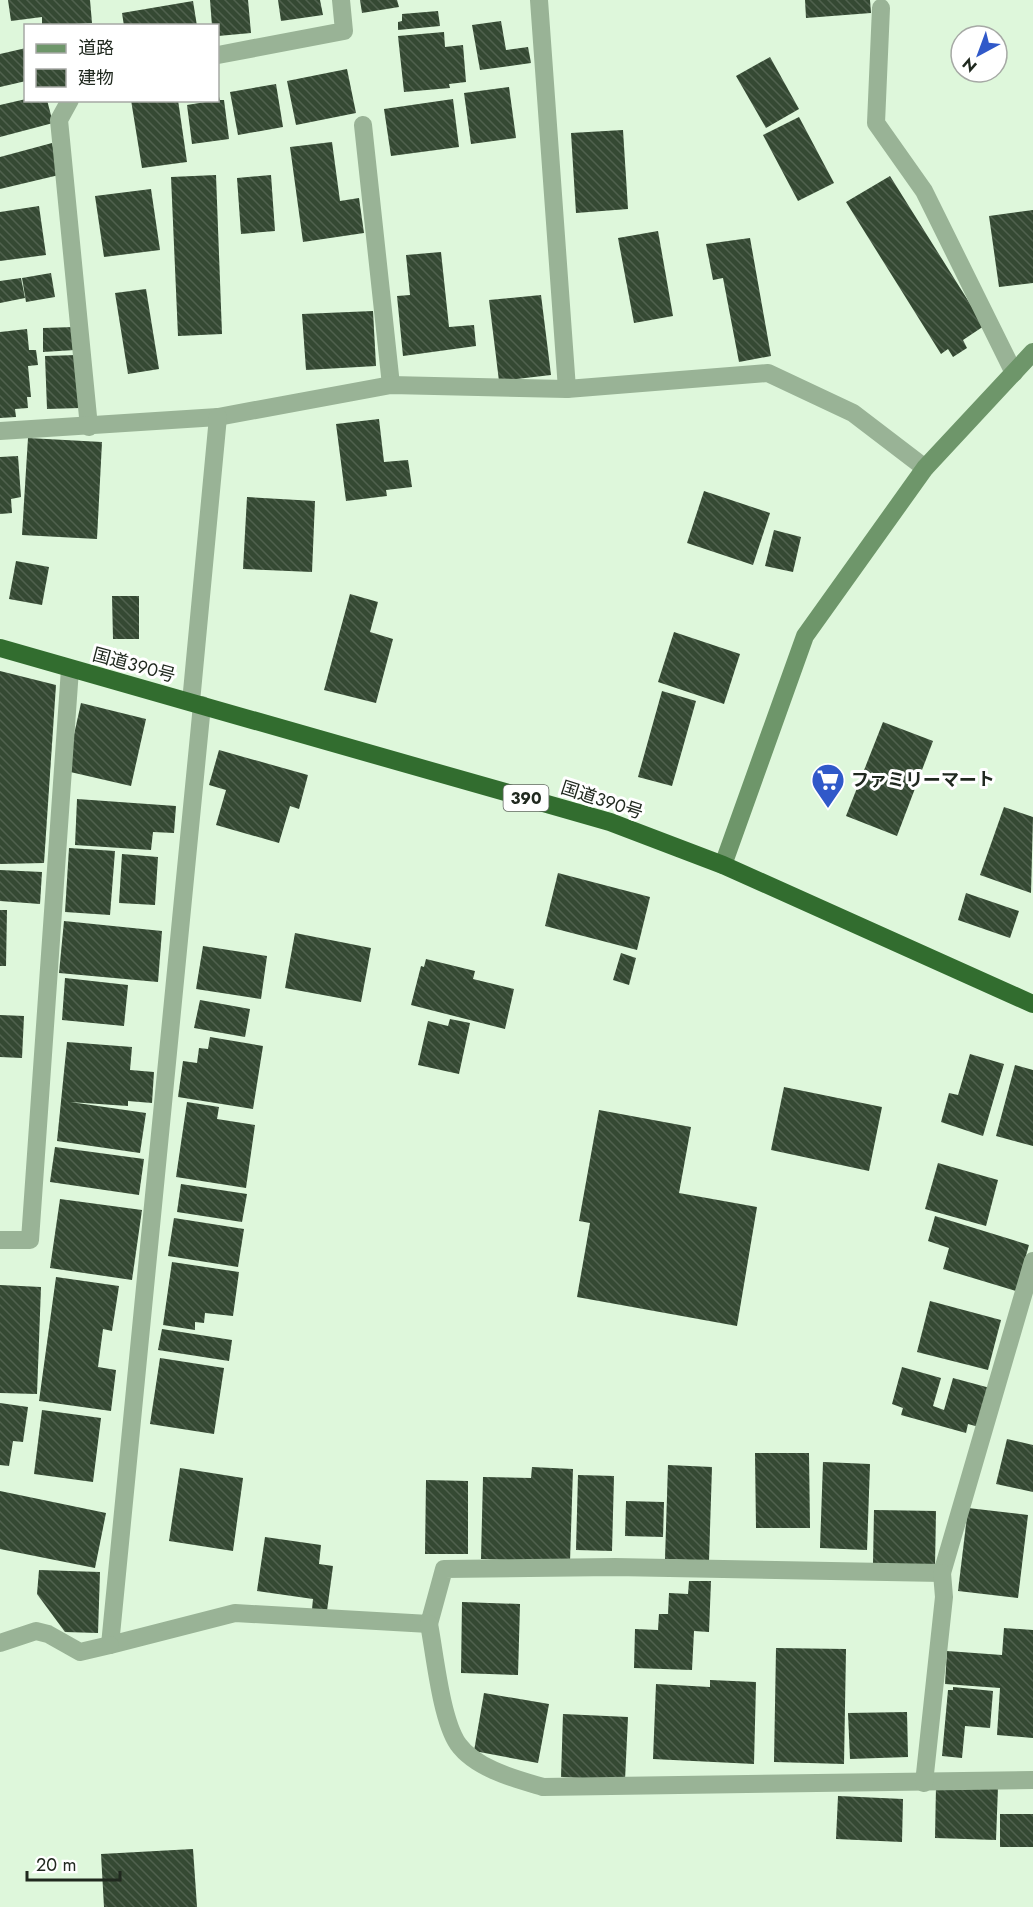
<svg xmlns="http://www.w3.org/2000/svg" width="1033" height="1907" viewBox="0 0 1033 1907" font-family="Jost,'Noto Sans JP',sans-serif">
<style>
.building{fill:url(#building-back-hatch)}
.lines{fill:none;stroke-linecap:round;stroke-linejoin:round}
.street{stroke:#99b396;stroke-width:18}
.secondary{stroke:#6e966a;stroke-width:18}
.highway{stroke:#326d2f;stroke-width:18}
.labels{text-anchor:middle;stroke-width:6;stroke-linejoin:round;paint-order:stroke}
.shield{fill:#fff;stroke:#636962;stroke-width:1.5}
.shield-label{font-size:16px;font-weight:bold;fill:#20291f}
.street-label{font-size:18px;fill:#20291f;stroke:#fff}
.poi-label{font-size:18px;font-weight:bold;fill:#20291f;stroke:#fff;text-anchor:start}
</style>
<defs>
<pattern id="building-back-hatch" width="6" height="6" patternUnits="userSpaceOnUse" patternTransform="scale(1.5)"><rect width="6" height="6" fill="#354933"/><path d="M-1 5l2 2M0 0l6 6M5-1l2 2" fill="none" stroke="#50614e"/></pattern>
</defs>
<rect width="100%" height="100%" fill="#def7db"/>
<g class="building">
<polygon points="8,0 90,0 92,23 42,26 42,17 11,21"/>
<polygon points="210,0 248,0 251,33 218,36 218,26 212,26"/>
<polygon points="278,0 320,0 323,15 281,21"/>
<polygon points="360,0 397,0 399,7 362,13"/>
<polygon points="805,0 870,0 871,13 806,18"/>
<polygon points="193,1 197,26 124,26 122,13"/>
<polygon points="438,11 440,26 398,30 398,22 402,21 402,14"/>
<polygon points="501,21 506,50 528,47 531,63 480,70 472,25"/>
<polygon points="444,32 445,47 463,45 466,82 449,84 450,88 404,92 398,36"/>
<polygon points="26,48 26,81 0,87 0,54"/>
<polygon points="770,57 799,109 766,128 736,76"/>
<polygon points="347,69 356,113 296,125 287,81"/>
<polygon points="276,84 283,127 238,135 230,92"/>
<polygon points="509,87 516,138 471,144 464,93"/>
<polygon points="218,93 220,100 224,100 229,139 192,144 187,105 218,100"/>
<polygon points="26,99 47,100 53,123 0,137 0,105"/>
<polygon points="453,99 459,147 391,156 384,109"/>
<polygon points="131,100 178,100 187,162 142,168"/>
<polygon points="799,117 834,183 798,201 763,135"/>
<polygon points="623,130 628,209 576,213 571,133"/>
<polygon points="332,142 340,201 359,198 364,233 303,242 290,147"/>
<polygon points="52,143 59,175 0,189 0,157"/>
<polygon points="216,175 222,334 178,336 171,177"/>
<polygon points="271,175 275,231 241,234 237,178"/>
<polygon points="890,176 984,326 963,340 967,348 953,357 948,349 941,354 846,202"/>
<polygon points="151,189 160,250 104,257 95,196"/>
<polygon points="39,206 46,255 0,261 0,212"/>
<polygon points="1033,210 1033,283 999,287 989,216"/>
<polygon points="658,231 673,316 634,323 618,238"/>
<polygon points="750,238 771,356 739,362 723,278 713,280 706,244"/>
<polygon points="441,252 449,327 474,325 476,346 403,356 397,296 410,295 406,255"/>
<polygon points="51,273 55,297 26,302 22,278"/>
<polygon points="21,278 25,298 0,303 0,281"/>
<polygon points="146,289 159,369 128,374 115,293"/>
<polygon points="541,295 551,375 499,381 489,300"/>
<polygon points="373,311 376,366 306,370 302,314"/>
<polygon points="74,327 75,350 43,352 43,328"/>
<polygon points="27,329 29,350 36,350 38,365 28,366 31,397 27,397 28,408 15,409 16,417 0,418 0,332"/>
<polygon points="77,355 80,408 47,409 45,356"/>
<polygon points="379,419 384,462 408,460 412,487 386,490 387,496 346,501 336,424"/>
<polygon points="28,438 102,442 97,539 22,535"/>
<polygon points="18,456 21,497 11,499 12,513 0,514 0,457"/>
<polygon points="704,491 770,513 753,565 687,543"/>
<polygon points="247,497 315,501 312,572 243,569"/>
<polygon points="774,530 801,537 793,572 765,566"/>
<polygon points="16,561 49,567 42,605 9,599"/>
<polygon points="350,594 378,602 370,632 393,639 376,703 324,690"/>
<polygon points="112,596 139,596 139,639 113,639"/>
<polygon points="674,632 740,654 724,704 658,682"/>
<polygon points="0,671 56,685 44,863 0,864"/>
<polygon points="662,691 696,701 672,786 638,777"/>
<polygon points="81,703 146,719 131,786 66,771"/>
<polygon points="883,722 933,741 897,836 846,816"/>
<polygon points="219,750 308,775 299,809 290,806 279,843 216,825 226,790 209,785"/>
<polygon points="77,799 176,806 174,833 153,832 151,850 75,845"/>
<polygon points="1004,807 1033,817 1031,893 980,875"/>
<polygon points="69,848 115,851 110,915 65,912"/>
<polygon points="122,854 158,857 155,905 119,903"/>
<polygon points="0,870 42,872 40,904 0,901"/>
<polygon points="558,873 650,897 637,950 545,926"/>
<polygon points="966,893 1019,911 1010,938 958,920"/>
<polygon points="0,910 7,910 6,966 0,966"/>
<polygon points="64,921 162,931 158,982 59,973"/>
<polygon points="295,933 371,948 361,1002 285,988"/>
<polygon points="203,946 267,956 261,999 196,989"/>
<polygon points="621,953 636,958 629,985 613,980"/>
<polygon points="426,959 475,971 473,979 514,989 505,1029 411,1005 421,966 424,967"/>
<polygon points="65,978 128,985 124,1026 62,1020"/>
<polygon points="200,1000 250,1009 245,1037 194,1028"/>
<polygon points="0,1015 24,1016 22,1058 0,1057"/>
<polygon points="450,1019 470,1023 459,1074 418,1065 428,1021 448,1026"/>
<polygon points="210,1037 263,1046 253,1109 178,1097 183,1061 197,1063 199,1048 208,1049"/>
<polygon points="67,1042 132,1047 130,1070 154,1072 152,1103 128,1101 128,1106 70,1102 146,1113 140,1153 57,1141"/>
<polygon points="970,1054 1004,1064 983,1136 941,1122 949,1093 958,1095"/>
<polygon points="1015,1065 1033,1070 1033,1146 996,1136"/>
<polygon points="784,1087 882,1107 869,1171 771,1150"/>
<polygon points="187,1102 219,1107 217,1119 255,1125 246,1188 176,1177"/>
<polygon points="599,1110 691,1127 679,1193 757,1207 737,1326 577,1297 590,1223 579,1221"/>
<polygon points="55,1147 144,1159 139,1195 50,1182"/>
<polygon points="938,1163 998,1180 986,1226 925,1209"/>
<polygon points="181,1184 247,1194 242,1222 177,1212"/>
<polygon points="60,1199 142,1210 132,1280 50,1268"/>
<polygon points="935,1216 1029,1245 1016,1291 943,1269 949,1248 928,1241"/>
<polygon points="174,1218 244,1229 238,1267 168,1256"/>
<polygon points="172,1262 239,1272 233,1316 205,1313 204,1323 195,1322 195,1330 163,1325"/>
<polygon points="56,1277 119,1286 112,1331 103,1329 98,1367 116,1370 111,1411 39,1401"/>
<polygon points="0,1285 41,1287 37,1394 0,1393"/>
<polygon points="930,1301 1001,1320 988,1370 917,1352"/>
<polygon points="162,1329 232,1340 229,1361 158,1350"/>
<polygon points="160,1358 224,1368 214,1434 150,1424"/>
<polygon points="902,1367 941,1378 933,1406 944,1410 953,1378 990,1388 979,1427 968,1424 966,1433 901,1415 903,1408 892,1404"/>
<polygon points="0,1403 28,1407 23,1442 13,1441 9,1466 0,1465"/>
<polygon points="42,1410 101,1418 93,1482 34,1474"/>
<polygon points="1007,1439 1033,1445 1033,1492 996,1484"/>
<polygon points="755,1453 809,1453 810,1528 756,1528"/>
<polygon points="823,1462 870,1464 867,1550 820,1548"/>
<polygon points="668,1465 712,1467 709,1561 665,1559"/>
<polygon points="532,1467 573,1469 570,1562 481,1559 483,1477 531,1478"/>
<polygon points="180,1468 243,1478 233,1551 169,1541"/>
<polygon points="578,1475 614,1476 612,1551 576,1550"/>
<polygon points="426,1480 468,1481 468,1554 425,1554"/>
<polygon points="0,1491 106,1513 95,1568 0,1549"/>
<polygon points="626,1501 664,1502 663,1537 625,1536"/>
<polygon points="968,1508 1028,1515 1018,1598 958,1591"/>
<polygon points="874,1510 936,1511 935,1566 873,1564"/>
<polygon points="265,1537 321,1545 319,1564 333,1566 327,1611 312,1609 313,1599 257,1591"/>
<polygon points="39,1570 100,1572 98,1633 65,1632 37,1594"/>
<polygon points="689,1581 711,1581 709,1632 694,1631 692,1670 634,1668 635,1629 658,1630 659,1614 668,1614 669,1593 688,1594"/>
<polygon points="462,1602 520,1604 518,1675 461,1673"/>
<polygon points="1004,1628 1033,1630 1033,1738 997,1735 1000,1688 945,1684 947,1651 1002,1655"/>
<polygon points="776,1648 846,1649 844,1764 774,1762"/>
<polygon points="710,1680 756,1682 754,1764 653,1759 656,1684 710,1687"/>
<polygon points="953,1687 993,1691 990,1728 965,1726 962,1758 942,1756 948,1690 953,1690"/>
<polygon points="484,1693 549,1704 538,1763 474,1751"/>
<polygon points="907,1712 908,1757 850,1759 848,1713"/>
<polygon points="563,1714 628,1717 625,1780 561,1777"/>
<polygon points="936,1786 998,1787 996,1840 935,1838"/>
<polygon points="838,1796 903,1799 902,1842 836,1839"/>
<rect x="1000" y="1814" width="33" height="33"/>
<polygon points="193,1849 197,1907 104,1907 101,1854"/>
</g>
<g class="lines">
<g class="street">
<polyline points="539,0 567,389"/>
<polyline points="881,8 876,123 924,191 1014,373"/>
<polyline points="218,55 344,31 341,0"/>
<polyline points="70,100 59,120 89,427"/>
<polyline points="363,125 391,385"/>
<polyline points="0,431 218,417 391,385 567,389 768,373 853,413 925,468"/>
<polyline points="191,702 218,417"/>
<polyline points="202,705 110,1645 235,1613 429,1624 444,1569 615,1567 942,1573 1033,1261"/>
<polyline points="0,1240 30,1240 70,669"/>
<path d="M429,1624C435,1655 441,1719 458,1744C476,1769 516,1779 543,1787L1033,1780"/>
<polyline points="0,1643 36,1631 48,1634 80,1652 110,1645"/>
<polyline points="924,1783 944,1597 942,1573"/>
</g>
<polyline class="secondary" points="723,865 805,636 925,468 1033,352"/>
<polyline class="highway" points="0,648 610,822 723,865 1033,1004"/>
</g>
<defs>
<symbol id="supermarket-pin" viewBox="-11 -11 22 30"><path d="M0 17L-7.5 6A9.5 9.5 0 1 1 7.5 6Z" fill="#3059c9" stroke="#fff"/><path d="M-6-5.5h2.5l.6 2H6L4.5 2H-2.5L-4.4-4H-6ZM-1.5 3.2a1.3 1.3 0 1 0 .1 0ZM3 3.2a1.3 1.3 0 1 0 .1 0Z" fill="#fff"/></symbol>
</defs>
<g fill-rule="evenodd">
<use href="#supermarket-pin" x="809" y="761" width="38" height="52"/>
</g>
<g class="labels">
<rect class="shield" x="503.5" y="785" width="45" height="26" rx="4.5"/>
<g class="shield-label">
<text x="526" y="804">390</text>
</g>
<g class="street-label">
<text transform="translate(134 665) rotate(15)" y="6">国道390号</text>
<text transform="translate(602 800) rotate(18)" y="6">国道390号</text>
</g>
<g class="poi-label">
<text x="851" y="786">ファミリーマート</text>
</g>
</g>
<rect x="24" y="24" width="195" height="78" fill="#ffffff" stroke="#a6a9a5" stroke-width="1.5"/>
<rect x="36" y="44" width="30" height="9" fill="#6e966a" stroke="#a6a9a5" stroke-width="1.5"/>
<text x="78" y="54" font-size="18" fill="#20291f">道路</text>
<rect x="36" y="69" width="30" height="18" fill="url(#building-back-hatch)" stroke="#a6a9a5" stroke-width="1.5"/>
<text x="78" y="84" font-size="18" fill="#20291f">建物</text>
<g transform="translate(979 54) rotate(221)"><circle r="28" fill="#ffffff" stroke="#a6a9a5" stroke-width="1.5"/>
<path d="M0-4.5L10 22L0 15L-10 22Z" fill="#3059c9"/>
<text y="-9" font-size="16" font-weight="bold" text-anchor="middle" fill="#20291f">N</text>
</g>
<path d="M27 1871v9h93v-9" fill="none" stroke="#20291f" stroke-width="3"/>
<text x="36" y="1871" font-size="18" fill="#20291f" stroke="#ffffff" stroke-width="4.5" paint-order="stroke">20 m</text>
</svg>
